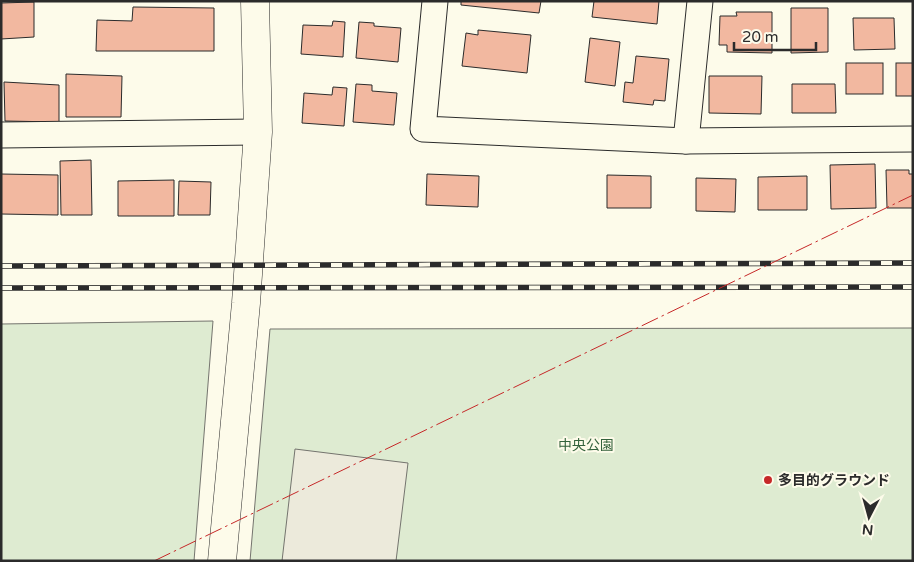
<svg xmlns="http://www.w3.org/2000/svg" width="914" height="562" viewBox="0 0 914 562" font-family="'Varela Round','Noto Sans JP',sans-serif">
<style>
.green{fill:#deebd1;stroke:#74746e}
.parking{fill:#eceadb;stroke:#74746e}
.building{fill:#f2b8a0;stroke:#2b2b2b}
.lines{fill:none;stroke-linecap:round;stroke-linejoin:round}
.street-casing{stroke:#2b2b2b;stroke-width:27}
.secondary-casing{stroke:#2b2b2b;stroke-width:29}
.street{stroke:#fdfbea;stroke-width:25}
.secondary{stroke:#fdfbea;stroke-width:28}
.rail-casing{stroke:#2b2b2b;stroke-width:5.5}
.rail{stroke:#fdfbea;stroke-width:4;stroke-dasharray:11;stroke-linecap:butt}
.power{stroke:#c62828;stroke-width:1;stroke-dasharray:18 4 2.5 4;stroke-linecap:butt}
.poi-dot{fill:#c62828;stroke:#fdfbea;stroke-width:2}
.labels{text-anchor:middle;stroke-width:4;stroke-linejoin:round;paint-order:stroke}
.park-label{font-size:14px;fill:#34623c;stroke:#fdfbea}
.poi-label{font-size:14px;font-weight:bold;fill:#2b2b2b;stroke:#fdfbea;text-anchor:start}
</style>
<rect width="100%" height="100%" fill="#fdfbea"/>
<g class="green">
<polygon points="213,321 194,561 1,561 1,324"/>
<polygon points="913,328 913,561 250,561 270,329"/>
</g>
<polygon class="parking" points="295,449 408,463 396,561 282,561"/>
<g class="building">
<polygon points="461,1 541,1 539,13 461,5"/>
<polygon points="594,1 659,1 657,24 592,17"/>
<polygon points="34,2 34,37 1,39 1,3"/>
<polygon points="133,7 214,8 214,51 96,51 97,20 132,21"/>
<polygon points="791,8 828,8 828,52 791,53"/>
<polygon points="736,12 772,12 772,53 727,52 727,45 719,45 720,16 737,16"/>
<polygon points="853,18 894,18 895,49 854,50"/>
<polygon points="333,21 345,22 343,57 301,54 303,25 332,26"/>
<polygon points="359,22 374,23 374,26 401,28 398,62 356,58"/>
<polygon points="478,30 531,35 527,73 462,66 466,33 478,35"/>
<polygon points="590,38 620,42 615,86 585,82"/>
<polygon points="636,56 669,59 665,101 654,100 653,105 623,102 625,82 633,83"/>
<rect x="846" y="63" width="37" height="31"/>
<rect x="896" y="63" width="17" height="33"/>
<polygon points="66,74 122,76 121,117 66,117"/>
<polygon points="709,76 762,76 761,114 709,113"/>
<polygon points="4,82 59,85 59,122 5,121"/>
<polygon points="356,84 372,85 372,91 397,93 394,125 353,122"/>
<polygon points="792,84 835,84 836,113 792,113"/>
<polygon points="333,87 347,88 344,126 302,123 304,93 332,95"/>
<polygon points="91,160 92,215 61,215 60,161"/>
<polygon points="875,164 876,208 831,209 830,165"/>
<polygon points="886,170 909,170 909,174 913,174 913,208 887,208"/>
<polygon points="1,174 58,175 58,215 1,214"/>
<polygon points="427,174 479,176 478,207 426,205"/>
<polygon points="607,175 651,176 651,208 607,208"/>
<polygon points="807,176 807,210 758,210 758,177"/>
<polygon points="696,178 736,179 735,212 696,211"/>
<polygon points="174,180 174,216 118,216 118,181"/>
<polygon points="179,181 211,182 210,215 178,215"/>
</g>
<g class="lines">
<defs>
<g id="street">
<polyline points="435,1 423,129 686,141 913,139"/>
<polyline points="1,135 258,132"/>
<polyline points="686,141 700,1"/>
</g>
<polyline id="secondary" points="222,561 246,303 258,132 255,1"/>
</defs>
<use href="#street" class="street-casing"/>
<use href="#secondary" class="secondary-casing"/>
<use href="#street" class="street"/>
<use href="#secondary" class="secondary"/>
<defs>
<g id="rail">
<polyline points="1,266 913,263"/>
<polyline points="1,288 913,287"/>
</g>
</defs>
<use href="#rail" class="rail-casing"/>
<use href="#rail" class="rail"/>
<polyline class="power" points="154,561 913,195"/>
</g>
<circle class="poi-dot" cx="768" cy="480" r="5"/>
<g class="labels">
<g class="park-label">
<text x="586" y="450">中央公園</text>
</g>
<g class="poi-label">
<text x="778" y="485">多目的グラウンド</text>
</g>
</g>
<rect width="914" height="562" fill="none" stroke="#2b2b2b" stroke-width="5"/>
<g transform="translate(869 517) rotate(186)" stroke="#fdfbea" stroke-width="4" paint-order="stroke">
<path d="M0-4L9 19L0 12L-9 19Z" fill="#2b2b2b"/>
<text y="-8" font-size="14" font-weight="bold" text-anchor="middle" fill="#2b2b2b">N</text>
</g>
<path d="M734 42v8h82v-8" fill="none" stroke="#2b2b2b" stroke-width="2.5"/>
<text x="742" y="42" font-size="15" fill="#2b2b2b" stroke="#fdfbea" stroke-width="4" paint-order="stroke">20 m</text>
</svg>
